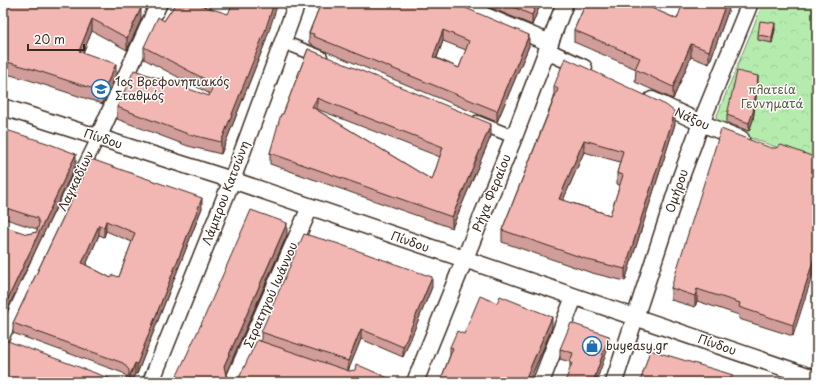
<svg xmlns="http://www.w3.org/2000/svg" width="820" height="385" viewBox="0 0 820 385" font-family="'Playpen Sans',sans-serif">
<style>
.park{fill:url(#park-crowns);stroke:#788b66}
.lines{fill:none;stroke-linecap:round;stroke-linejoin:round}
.pedestrian-casing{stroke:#3b2a1e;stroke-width:15}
.minor-casing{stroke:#3b2a1e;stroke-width:19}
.pedestrian{stroke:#fff;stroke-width:12}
.minor{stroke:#fff;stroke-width:16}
.wall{fill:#d19d9a;stroke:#3b2a1e;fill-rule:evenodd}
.shaded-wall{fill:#aa807d;stroke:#3b2a1e}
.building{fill:#f3b7b3;stroke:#3b2a1e;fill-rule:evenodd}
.labels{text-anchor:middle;stroke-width:3;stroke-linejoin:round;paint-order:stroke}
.poi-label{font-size:12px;fill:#3b2a1e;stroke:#fff;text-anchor:start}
.park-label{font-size:12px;fill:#5a5a42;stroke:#fff}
.street-label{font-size:12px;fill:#3b2a1e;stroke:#fff}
</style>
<defs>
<pattern id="park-crowns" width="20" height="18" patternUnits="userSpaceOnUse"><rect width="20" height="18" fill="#b5ecae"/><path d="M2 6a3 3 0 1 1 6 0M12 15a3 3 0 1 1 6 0" fill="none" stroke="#9dcb95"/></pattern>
</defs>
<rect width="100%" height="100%" fill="#fff"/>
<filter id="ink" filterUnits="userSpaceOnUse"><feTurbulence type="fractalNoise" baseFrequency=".025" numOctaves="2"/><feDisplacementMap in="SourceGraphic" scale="8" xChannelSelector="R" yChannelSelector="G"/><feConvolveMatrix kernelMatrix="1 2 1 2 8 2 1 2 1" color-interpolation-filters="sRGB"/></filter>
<g filter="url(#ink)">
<polygon class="park" points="763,3 817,3 817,169 779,148 713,125"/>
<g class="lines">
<defs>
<g id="pedestrian">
<polyline points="283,42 321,57"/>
<polyline points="477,122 514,137"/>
<polyline points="3,337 47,241 98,138"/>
</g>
<g id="minor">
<polyline points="454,3 550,43"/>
<polyline points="547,51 584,68"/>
<polyline points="652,100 701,123 741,139"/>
<polyline points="3,107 232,180 817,379"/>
<polyline points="98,138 159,3"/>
<polyline points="151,382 232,180 297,3"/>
<polyline points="233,382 310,207"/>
<polyline points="415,382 514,137 565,3"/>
<polyline points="541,382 574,297"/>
<polyline points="614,382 682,174 701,123 750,3"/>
</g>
</defs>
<use href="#pedestrian" class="pedestrian-casing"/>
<use href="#minor" class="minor-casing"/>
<use href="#pedestrian" class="pedestrian"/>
<use href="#minor" class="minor"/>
</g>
<g class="wall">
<polygon points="3,3 143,3 140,8 141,20 127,50 92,31 83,52 116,76 103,104 29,80 3,73"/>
<polygon points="176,3 206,3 204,6 265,43 221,154 188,146 117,119 117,107 209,96 210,94 144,59 144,47 164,21"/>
<path d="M321,3L529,46L497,122L313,46V45L309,43V33ZM443,41L466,50L459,68L437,58Z"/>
<polygon points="479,3 541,3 532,25"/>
<polygon points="586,3 645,3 644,5 677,19 731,3 709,64 691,57 673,99 635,82 636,69 574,42 574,30"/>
<polygon points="775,29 772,43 758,40 758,35"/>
<path d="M308,49L491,136L452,228L270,164V153L283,114ZM317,109L440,157L432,180L317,110Z"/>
<polygon points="758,83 753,120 749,131 727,123 727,115"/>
<path d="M554,86L675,124L625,281L592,273L502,242V230L554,98ZM584,152L620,162L617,173V184L620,185L610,215L563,200Z"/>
<polygon points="3,129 76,165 3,319 27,234 37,232 37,229 6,219 3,219"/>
<polygon points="771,148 817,158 793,336 739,319 739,315 697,301 695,307 671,300 671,288"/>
<path d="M91,159L202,208L137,374H135L131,382H3L122,381L127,377L123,373L13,333V323ZM106,231L132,242L119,277L111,278L86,265L99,235L104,237Z"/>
<polygon points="287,235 226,376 234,380 239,378 261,342 261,332 432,287 403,357 361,339 348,371 395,382 174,382"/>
<polygon points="552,328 529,382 440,382 450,355 450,347 464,334"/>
<polygon points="609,346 570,370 570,362 560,359 560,349"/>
</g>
<g class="shaded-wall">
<polygon points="136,3 143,3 135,17 135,5"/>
<polygon points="201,3 206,3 200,17 200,5"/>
<polygon points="274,3 278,3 265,43 221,154 221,142"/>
<polygon points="537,3 541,3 532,25 532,15"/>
<polygon points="726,3 731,3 709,64 709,51"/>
<polygon points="141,8 141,20 127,50 127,38"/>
<polygon points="92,19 92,31 79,63 79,51"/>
<polygon points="775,23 775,29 772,43 772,37"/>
<polygon points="443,30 443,41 433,67 433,57"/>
<polygon points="529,35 529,46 497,122 497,111"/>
<polygon points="691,44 691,57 673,99 673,87"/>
<polygon points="116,64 116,76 103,104 103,92"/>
<polygon points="758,76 758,83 753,120 749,131 749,123"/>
<polygon points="317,98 317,109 312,119 312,107"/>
<polygon points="675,112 675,124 625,281 625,269"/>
<polygon points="491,124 491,136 452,228 452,217"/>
<polygon points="584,140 584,152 559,210 559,199"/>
<polygon points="76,154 76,165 3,319 3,309"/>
<polygon points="202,198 202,208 137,374 137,364"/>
<polygon points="106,221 106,231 104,237 104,227"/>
<polygon points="287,223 287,235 224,378 224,366"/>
<polygon points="99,225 99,235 82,274 82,263"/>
<polygon points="817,249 817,261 793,336 793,325"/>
<polygon points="432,277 432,287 403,357 403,347"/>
<polygon points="697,289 697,301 695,307 695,296"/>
<polygon points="552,317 552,328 529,382 524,382"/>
<polygon points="361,329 361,339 348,371 348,361"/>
<polygon points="609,336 609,346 596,382 593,382"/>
<polygon points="135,363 135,374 131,382 127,382"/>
</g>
<g class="building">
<polygon points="3,3 136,3 135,5 141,8 127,38 92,19 79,51 116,64 103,92 29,68 3,61"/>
<polygon points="176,3 201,3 200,5 228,14 233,3 274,3 265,31 221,142 188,134 117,107 134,70 209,96 214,84 144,47 158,17 164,21"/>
<path d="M321,3H454L529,35L497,111L313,36L314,34L309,33ZM443,30L469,41L459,68L433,57Z"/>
<polygon points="504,3 537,3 532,15"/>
<polygon points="586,3 640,3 677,19 683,3 726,3 709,51 691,44 673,87 635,69 640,58 574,30"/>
<polygon points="760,21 775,23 772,37 758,35"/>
<path d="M308,49L491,124L452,217L270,153L281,114H283ZM317,98L443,147L432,180L312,107Z"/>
<path d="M565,58L666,105L675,112L625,269L592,261L502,230L558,89L554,86ZM584,140L623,151L617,173L623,175L610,215L559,199Z"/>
<polygon points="737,71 758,76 753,112 749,123 727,115"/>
<polygon points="3,129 47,143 76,154 3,309 3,226 27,234 37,232 39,223 37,218 6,208 3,208"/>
<polygon points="721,129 771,148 776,148 781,145 817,158 817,249 793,325 739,307 740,303 697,289 695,296 671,288"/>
<path d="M91,159L202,198L137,364L135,363L127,382H3V346L5,340L117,381H122L129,375V370L123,363L13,323ZM106,221L135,233L119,277L113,275L111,278L82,263L99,225L104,227Z"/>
<polygon points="251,210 287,223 224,366 226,376 234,380 239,378 257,340 349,371 355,370 356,364 395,381 395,382 174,382 204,318"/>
<polygon points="304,234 336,243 432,277 403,347 361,329 348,361 261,332"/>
<polygon points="480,296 497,303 500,296 552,317 524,382 440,382 453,348 450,347 457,331 464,334"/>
<polygon points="571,323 609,336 593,382 565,382 572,363 570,362 573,353 560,349 570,325"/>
<polygon points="650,350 733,375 731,379 743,382 640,382"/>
</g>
</g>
<defs>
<symbol id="school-ring" viewBox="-11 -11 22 22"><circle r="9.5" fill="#fff" stroke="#1f6fb2" stroke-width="1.5"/><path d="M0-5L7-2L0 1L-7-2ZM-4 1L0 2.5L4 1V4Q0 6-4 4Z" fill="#1f6fb2"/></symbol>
<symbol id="shop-ring" viewBox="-11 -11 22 22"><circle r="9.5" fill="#fff" stroke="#1f6fb2" stroke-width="1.5"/><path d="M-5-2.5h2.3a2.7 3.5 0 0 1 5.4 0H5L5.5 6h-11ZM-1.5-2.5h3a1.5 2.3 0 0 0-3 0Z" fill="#1f6fb2"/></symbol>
</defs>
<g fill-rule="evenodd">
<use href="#school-ring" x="90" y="78" width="22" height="22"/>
<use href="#shop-ring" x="581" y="335" width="22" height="22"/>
</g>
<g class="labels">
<g class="poi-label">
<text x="115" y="86">1ος Βρεφονηπιακός<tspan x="115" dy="14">Σταθμός</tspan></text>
<text x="606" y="350">buyeasy.gr</text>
</g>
<g class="park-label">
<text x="772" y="94">πλατεία<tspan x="772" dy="14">Γεννηματά</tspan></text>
</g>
<g class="street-label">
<text transform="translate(692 119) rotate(24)" y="4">Νάξου</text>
<text transform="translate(103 139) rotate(18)" y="4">Πίνδου</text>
<text transform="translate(76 181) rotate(-64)" y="4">Λαγκαδίων</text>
<text transform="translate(677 191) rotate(-71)" y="4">Ομήρου</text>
<text transform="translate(226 193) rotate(-69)" y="4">Λάμπρου Κατσώνη</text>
<text transform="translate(492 193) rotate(-68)" y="4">Ρήγα Φεραίου</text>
<text transform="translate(410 242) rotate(19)" y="4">Πίνδου</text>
<text transform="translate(271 295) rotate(-66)" y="4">Στρατηγού Ιωάννου</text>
<text transform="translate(717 345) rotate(19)" y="4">Πίνδου</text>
</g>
</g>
<rect width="820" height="385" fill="none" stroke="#fff" stroke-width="16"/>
<rect x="8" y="8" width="804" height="369" fill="none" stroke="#3b2a1e" stroke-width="1.5" filter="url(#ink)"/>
<path d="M28 44v6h56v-6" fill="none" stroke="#3b2a1e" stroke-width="2"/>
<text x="34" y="44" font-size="12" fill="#3b2a1e" stroke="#ffffff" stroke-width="3" paint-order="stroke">20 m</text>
</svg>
